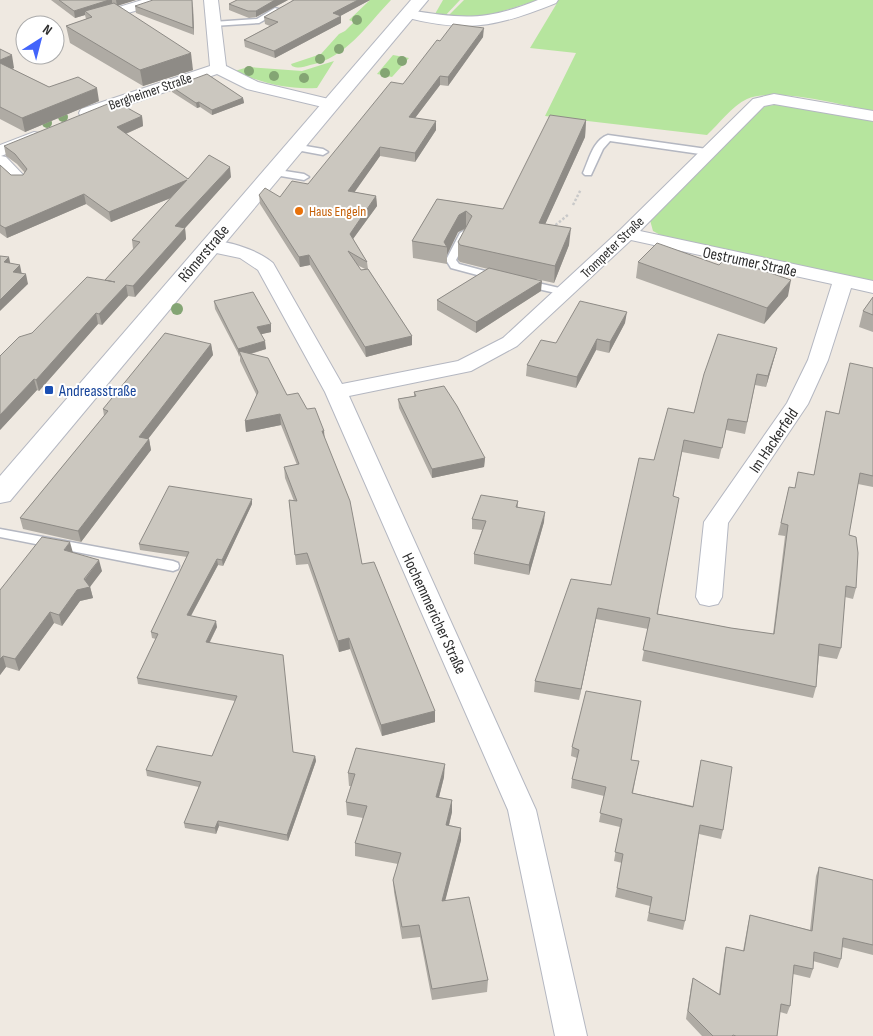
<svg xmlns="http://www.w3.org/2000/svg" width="873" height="1036" viewBox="0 0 873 1036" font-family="'Sofia Sans Condensed',sans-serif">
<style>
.green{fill:#b6e59e}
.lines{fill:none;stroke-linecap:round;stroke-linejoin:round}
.service-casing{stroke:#b4b7c1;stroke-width:3}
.minor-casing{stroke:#b4b7c1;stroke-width:2}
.tertiary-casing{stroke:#b4b7c1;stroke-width:2}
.path{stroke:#c9c9c9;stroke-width:2.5;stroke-dasharray:2.5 2;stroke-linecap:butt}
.service{fill:#fff;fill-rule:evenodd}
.minor{fill:#fff;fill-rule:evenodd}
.tertiary{fill:#fff;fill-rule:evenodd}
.tree{fill:#84a574}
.wall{fill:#afaba4;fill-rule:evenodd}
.shaded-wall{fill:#8e8b86}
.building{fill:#cbc7bf;stroke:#8e8b86}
.food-dot{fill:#e8710a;stroke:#fff;stroke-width:2}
.transit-dot{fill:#1a4fb4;stroke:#fff;stroke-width:2}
.labels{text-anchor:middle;stroke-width:4;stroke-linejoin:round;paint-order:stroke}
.far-street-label{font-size:14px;fill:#2e2e2e;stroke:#fff}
.far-food-label{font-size:14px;fill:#c56008;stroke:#fff;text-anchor:start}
.street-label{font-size:16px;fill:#2e2e2e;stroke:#fff}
.transit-label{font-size:16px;fill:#164399;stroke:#fff;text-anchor:start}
</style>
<rect width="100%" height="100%" fill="#efe9e1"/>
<g class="green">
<path d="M370,0H391C366,26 346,58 310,65C303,67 299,69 292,66L291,64L321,54L339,34L345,31L354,22L349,20Z"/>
<polygon points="443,0 460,0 444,17 435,14"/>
<polygon points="464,0 538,0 484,17 448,16"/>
<path d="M554,0H873V111C841,105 777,87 747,99C732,106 719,124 707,135L545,116L576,53L530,48L557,3Z"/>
<polygon points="393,55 409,58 392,77 377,74"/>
<path d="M334,61L317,88C289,90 260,83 235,71L248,67L302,71Z"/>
<polygon points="774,105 786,105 873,121 873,281 666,238 653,231 650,220 759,111 766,106"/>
</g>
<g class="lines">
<defs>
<g id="service">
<polygon points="275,8 282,10 259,23 213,26 209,24 213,22 257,19"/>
<path d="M608,135L707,149L712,152L707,155L610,141L603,149L591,175H585L583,173C589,160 593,140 608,135Z"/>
<polygon points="294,144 323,149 328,152 323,155 291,149 291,145"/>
<polygon points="272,169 304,174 309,177 304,180 269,174 267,172"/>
<polygon points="465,230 470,233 456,260 459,264 500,275 501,277 500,279 496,280 451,268 446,260 460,233"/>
<polygon points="525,280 568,290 569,292 564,295 521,285 520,283 521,281"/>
<polygon points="0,529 173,561 178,563 179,566 178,569 173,571 0,537"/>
</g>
<g id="minor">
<polygon points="142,0 164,0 162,3 94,23 89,22 87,19 89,16"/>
<polygon points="204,0 218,0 226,66 258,82 337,101 339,104 337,107 331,109 247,89 217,74 93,117 81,117 79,113 81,109 210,66"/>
<path d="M538,0H558L556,3C497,27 467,33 404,17L402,14L404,11L409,10C464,19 486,21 538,0Z"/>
<path d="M774,94L873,111V121L774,104L764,106L640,231L873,281V293L851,288L828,360L808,404L728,523L722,597L718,604L709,606L700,604L696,597L704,522L787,403L808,360L832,284L631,240L517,346L471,371L349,396L536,810L587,1036H555L508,810L325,392L258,270L240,258L202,250L200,246L202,242C222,237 258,250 273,263L342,384L458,361L503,338L620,230L753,99Z"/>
<path d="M34,132L40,133L43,137L40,141L1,156L6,157L28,180L25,184C13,187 8,179 0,171V145Z"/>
</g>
<polygon id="tertiary" points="411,0 428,0 10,501 0,503 0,476"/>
</defs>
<use href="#service" class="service-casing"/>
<use href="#minor" class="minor-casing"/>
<use href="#tertiary" class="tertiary-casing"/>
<g class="path">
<polyline points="573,205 581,189"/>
<polyline points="552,228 569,214"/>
</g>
<use href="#service" class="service"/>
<use href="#minor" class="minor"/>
<use href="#tertiary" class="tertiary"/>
</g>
<g class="tree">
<circle cx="357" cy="20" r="5"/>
<circle cx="339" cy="49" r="5"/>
<circle cx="320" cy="59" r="5"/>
<circle cx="402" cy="61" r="5"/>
<circle cx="249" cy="71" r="5"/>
<circle cx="385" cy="73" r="5"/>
<circle cx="274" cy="76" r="5"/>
<circle cx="304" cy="78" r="5"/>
<circle cx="63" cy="117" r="5"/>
<circle cx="47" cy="123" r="5"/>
<circle cx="177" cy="309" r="6"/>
</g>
<g class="wall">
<polygon points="51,0 136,0 118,5 193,70 143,86 70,43 66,26 86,19 85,15 75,18"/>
<polygon points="237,0 288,0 256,17 249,18 229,10 229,4"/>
<polygon points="291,0 370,0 340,16 341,23 275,58 245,47 244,40 270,26 265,24 264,17 293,1"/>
<polygon points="135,6 193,7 194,35 136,13"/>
<path d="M483,37L448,86L440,85L415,118L436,130L415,162L380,156L354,192L376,196L377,206L353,239L367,262L368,269L412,336V345L366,357L310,265L300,267L260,204L259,195L280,197L308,184L403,84L440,41ZM357,265L365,269L361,270Z"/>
<polygon points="0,49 14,68 12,69 49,87 99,101 25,132 0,119"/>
<polygon points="172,87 243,98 244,103 212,115 200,107 197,108 172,92"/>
<polygon points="142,116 143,126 126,134 188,179 231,177 185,228 186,239 135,297 128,296 102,325 98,324 39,391 37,390 0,430 32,333 105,280 133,249 132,240 171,198 111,222 86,204 7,238 0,233 0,165 11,175 23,175 25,173 17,164 6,156 4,146"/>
<polygon points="586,120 585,137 545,224 569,245 554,283 536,279 541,291 476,333 437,310 437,300 488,269 460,262 458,260 458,242 466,229 458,232 447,255 447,264 413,258 412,241 437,199 503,209"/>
<polygon points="638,262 788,296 764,324 636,278"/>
<polygon points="873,297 873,332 859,327 863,311"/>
<polygon points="214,301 271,332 261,334 266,349 251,354 287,395 307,409 325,440 362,564 435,711 435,722 382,736 350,649 339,652 308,564 296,565 289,500 294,501 285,478 284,467 297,465 281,425 246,432 245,421 257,396 240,361 240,357 215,309"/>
<polygon points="625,323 609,353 596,350 576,388 526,376 527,365 556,343"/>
<polygon points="211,344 213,355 148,439 149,439 151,450 81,542 23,529 20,518 104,416 103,409"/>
<polygon points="777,348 766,387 755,385 745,434 726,430 719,459 682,452 673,497 658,614 731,628 773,634 785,536 778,535 789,487 794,488 814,475 826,411 838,414 873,368 873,487 858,484 849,535 856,588 853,599 845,597 841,648 837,659 819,656 816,687 813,698 642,661 648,629 596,619 579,700 534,692 535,681 611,585 654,460 694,413"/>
<polygon points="414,392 485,458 484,467 432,478 399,408 398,399 414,396"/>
<polygon points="518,501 518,508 544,522 529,575 474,564 474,554 482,530 472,529 472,519"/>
<polygon points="252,504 223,566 218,565 191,616 217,627 210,642 293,752 315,756 316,761 288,841 219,826 216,834 185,828 184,823 199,787 147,776 146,770 212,756 235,701 138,684 137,678 156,639 152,638 151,632 187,557 140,550 139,544"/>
<polygon points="73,553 102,571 90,586 93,598 80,601 62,626 54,623 19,671 6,667 0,675 0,590"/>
<polygon points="572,747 631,760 637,770 633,793 693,806 701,760 723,830 721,839 699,834 685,921 683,930 647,921 650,906 615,897 622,863 614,861 620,827 599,822 604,796 571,788 572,779 577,758 571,756"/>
<polygon points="348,773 444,777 439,797 452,800 452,812 449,825 461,828 461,840 445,900 488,980 487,992 432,1000 420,937 402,939 394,892 393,880 398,864 355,856 355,843 363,818 347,815 346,802 351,786 349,786"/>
<polygon points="819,867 873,880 873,955 842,947 841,959 838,968 813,961 813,969 810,978 793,974 790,1006 787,1014 780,1012 777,1036 702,1036 686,1019 691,987 693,978 719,994 724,956 726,947 743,951 748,924 750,915 810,930 816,876"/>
</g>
<g class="shaded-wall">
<polygon points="109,0 112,0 112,4 85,11 85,15 75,18 74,11"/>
<polygon points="116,0 136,0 117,6"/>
<polygon points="192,0 193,7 194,35 193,28"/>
<polygon points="275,0 288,0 256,17 256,11"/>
<polygon points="358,0 370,0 333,20 333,13"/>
<polygon points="341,16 341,23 275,58 274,51"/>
<polygon points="484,28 483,37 448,86 448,77"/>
<polygon points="191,53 193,70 143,86 140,70"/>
<polygon points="12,55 14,68 0,74 0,60"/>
<polygon points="440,76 440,85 409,126 409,117"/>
<polygon points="97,88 99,101 25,132 22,118"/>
<polygon points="243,98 244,103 212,115 212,110"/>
<polygon points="199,102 200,107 197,108 196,103"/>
<polygon points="142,116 143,126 118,137 117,127"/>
<polygon points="586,120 585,137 538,240 539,223"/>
<polygon points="436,121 436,130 415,162 415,153"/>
<polygon points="380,147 380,156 349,200 348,191"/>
<polygon points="230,167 231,177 177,237 175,226"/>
<polygon points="187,180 188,191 111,222 109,212"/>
<polygon points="84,194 86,204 7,238 5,228"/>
<polygon points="376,196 377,206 350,243 350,234"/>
<polygon points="466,211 466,228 458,232 447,255 447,247 444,242 459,215"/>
<polygon points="185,228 186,239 135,297 133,286"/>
<polygon points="571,228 569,245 554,283 555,266"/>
<polygon points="309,255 310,265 300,267 299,257"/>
<polygon points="9,257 11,267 4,262"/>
<polygon points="20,265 22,275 13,272"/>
<polygon points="26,274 28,284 0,311 0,300"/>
<polygon points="791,280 788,296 764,324 767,308"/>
<polygon points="542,281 541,291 476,333 476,322"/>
<polygon points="126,285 128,296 102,325 99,314"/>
<polygon points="627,312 625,323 609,353 610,342"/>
<polygon points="96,313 98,324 39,391 36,380"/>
<polygon points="271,324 271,332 258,335 257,327"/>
<polygon points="412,336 412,345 366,357 365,347"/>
<polygon points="597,339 596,350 576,388 577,377"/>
<polygon points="265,341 266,349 242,356 239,351 239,357 238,349"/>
<polygon points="211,344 213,355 141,448 139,437"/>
<polygon points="777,348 774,359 766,387 768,376"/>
<polygon points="34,379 37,390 0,430 0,415"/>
<polygon points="280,414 281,425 246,432 245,421"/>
<polygon points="322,431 324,431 325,441"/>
<polygon points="149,439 151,450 81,542 78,531"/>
<polygon points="485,458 484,467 432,478 432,469"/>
<polygon points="252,499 252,504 223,566 222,560"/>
<polygon points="545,512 544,522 529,575 529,565"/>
<polygon points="70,542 73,553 64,550"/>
<polygon points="217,559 218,565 188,621 187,615"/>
<polygon points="99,560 102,571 90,587 93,598 80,601 62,626 59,615"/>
<polygon points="598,608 596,619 579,700 581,689"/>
<polygon points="50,612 54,623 19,671 15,659"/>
<polygon points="216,621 217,627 207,647 206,642"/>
<polygon points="349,638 350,649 339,652 338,641"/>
<polygon points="3,656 6,667 0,675 0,659"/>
<polygon points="435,711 435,722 382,736 381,725"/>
<polygon points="315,756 316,761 288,841 287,835"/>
<polygon points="445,764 444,777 436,809 436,797"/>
<polygon points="452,800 452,812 446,837 446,825"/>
<polygon points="218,821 219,826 216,834 215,828"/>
<polygon points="461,828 461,840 442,913 442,901"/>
</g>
<g class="building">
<polygon points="59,0 109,0 74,11"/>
<polygon points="153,0 192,0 193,28 135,6"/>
<polygon points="237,0 275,0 256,11 248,11 229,4"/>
<polygon points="294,0 358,0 333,13 341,16 274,51 244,40 278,22 264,17"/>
<polygon points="114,3 191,53 140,70 66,26 92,17 85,11"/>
<polygon points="453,24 484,28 448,77 440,76 409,117 436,121 415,153 380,147 348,191 376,196 350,234 367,262 348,251 361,270 368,269 412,336 365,347 309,255 299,257 259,195 265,188 280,197 292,181 308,184 391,82 403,84 437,40 440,41"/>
<polygon points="0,49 12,55 0,60"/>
<polygon points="0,63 49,87 78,77 97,88 22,118 0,107"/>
<polygon points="207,74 243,98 212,110 199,102 196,103 172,87"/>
<polygon points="115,101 142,116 117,127 188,179 209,155 230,167 175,226 185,228 133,286 126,285 99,314 96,313 36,380 34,379 0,415 0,356 19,337 32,333 87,277 115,282 105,280 140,242 132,240 187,180 109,212 84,194 5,228 0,225 0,165 11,175 23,175 27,169 15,154 4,146"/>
<polygon points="550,115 586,120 539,223 571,228 555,266 460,245 458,242 472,216 466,211 459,215 444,242 447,247 412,241 437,199 503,209"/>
<polygon points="657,243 719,265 726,258 791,280 767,308 638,262"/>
<polygon points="0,256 9,257 4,262 20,265 13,272 26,274 0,300"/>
<polygon points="489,268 542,281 476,322 437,300"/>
<polygon points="253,292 271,324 257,327 265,341 238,349 214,301"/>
<polygon points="873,297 873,315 863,311"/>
<polygon points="580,301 627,312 610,342 597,339 577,377 527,365 541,340 556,343"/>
<polygon points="165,333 211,344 139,437 149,439 78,531 20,518 108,411 103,409"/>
<polygon points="718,334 777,348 768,376 757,374 747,422 728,419 722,448 684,440 673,496 679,498 657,614 731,628 774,634 788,525 781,523 789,487 795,488 798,472 814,475 826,411 839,414 850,363 873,368 873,476 860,473 849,535 856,537 858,553 856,588 846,586 841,648 819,644 816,687 643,650 650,618 598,608 581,689 535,681 571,579 611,585 639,458 654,460 668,408 694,413 704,374"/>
<polygon points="239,351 268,358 287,395 298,393 307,409 315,408 324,431 322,431 350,501 362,564 374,562 435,711 381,725 349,638 338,641 307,553 295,555 289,500 297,501 284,467 299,464 280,414 245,421 258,392"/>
<polygon points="444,386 457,406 485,458 432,469 398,399 416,396 414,392"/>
<polygon points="169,486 252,499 222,560 217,559 187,615 216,621 206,642 283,655 293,752 315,756 287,835 218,821 215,828 184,823 201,782 146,770 157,746 212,756 237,696 137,678 158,634 151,632 189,552 139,544"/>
<polygon points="481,495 518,501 516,507 545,512 529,565 474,554 486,521 472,519"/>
<polygon points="42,537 70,542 64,550 99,560 84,579 90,587 77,590 59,615 50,612 15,659 3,656 0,659 0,590"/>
<polygon points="586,691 641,701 631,760 639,761 632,793 693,807 701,760 732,767 723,830 700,825 685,921 649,913 652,897 617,888 623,854 615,852 622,819 600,813 606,787 572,779 579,750 572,747"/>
<polygon points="356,748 445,764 436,797 452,800 446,825 461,828 442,901 469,897 488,980 432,989 419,925 402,927 393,880 401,853 355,843 367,806 346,802 355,774 348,773"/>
<polygon points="819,867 873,880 873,945 843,938 841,959 814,952 813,969 794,965 790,1006 781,1004 777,1036 736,1036 733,1035 732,1036 713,1036 688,1011 693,978 720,995 726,947 744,951 750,915 812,931"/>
</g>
<circle class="food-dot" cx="299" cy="211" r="5"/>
<rect class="transit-dot" x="44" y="385" width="10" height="10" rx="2.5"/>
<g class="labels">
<g class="far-street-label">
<text transform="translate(150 91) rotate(-19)" y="5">Bergheimer Straße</text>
<text transform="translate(612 247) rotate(-44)" y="5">Trompeter Straße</text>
</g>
<g class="far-food-label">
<text x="309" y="216">Haus Engeln</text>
</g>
<g class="street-label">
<text transform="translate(203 253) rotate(-50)" y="6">Römerstraße</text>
<text transform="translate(750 261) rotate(12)" y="6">Oestrumer Straße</text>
<text transform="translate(773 440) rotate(-56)" y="6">Im Hackerfeld</text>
<text transform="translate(435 613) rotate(65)" y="6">Hochemmericher Straße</text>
</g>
<g class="transit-label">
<text x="59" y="396">Andreasstraße</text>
</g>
</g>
<g transform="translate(40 40) rotate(36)"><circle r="24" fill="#ffffff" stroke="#ababab"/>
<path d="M0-4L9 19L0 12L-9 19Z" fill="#4264fb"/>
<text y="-8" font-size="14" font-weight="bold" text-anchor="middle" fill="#2e2e2e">N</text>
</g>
</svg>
